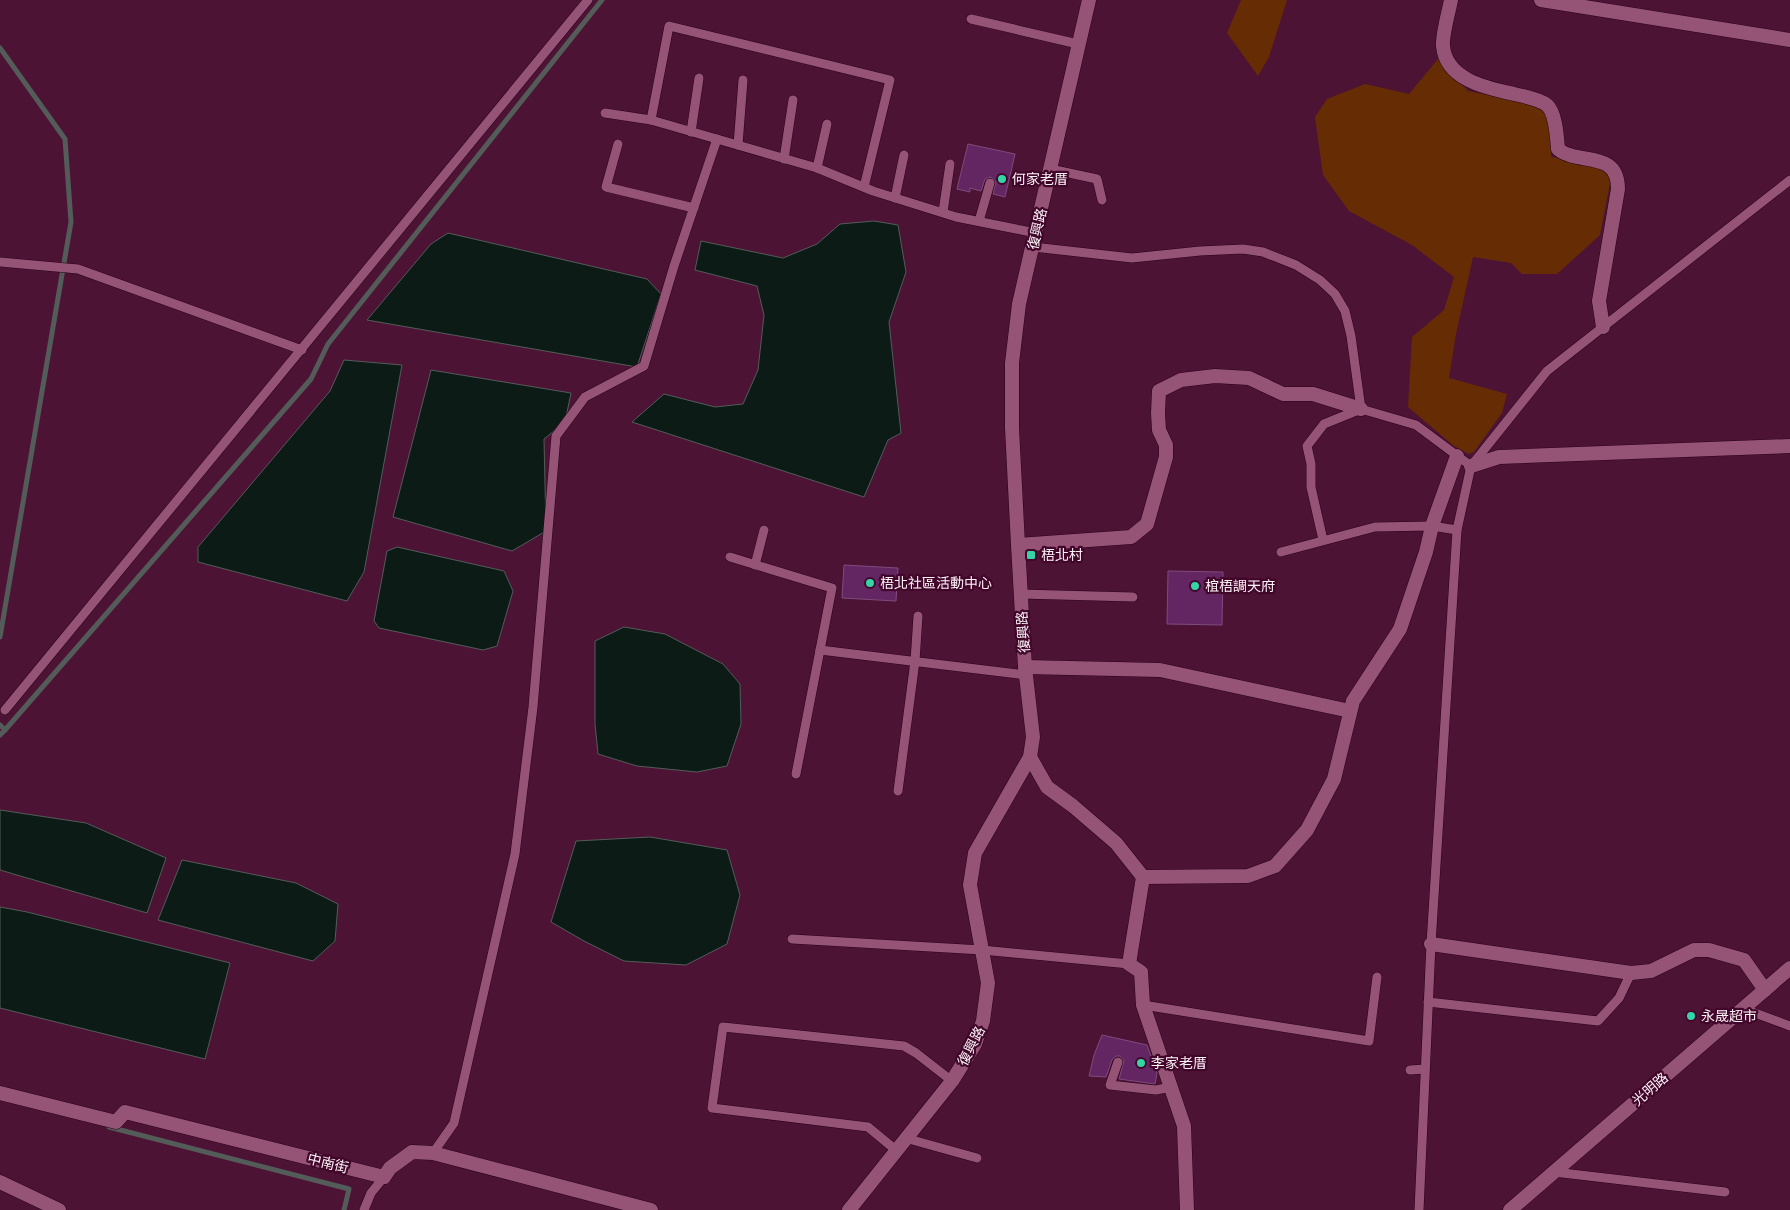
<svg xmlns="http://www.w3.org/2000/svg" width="1790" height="1210" viewBox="0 0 1790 1210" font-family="'DejaVu Sans','Noto Sans TC',sans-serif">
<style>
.green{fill:#662c04}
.water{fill:#0c1b16;stroke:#535c59}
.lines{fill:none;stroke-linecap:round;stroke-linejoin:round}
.stream{stroke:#535c59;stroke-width:5}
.building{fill:#642662;stroke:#7e4b7c}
.service-casing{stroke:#2c021b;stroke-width:10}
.minor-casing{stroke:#2c021b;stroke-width:15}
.tertiary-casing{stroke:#2c021b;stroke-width:15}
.service{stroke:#955476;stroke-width:9}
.minor{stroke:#955476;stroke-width:14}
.tertiary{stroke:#955476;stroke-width:14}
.poi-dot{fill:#35d4a7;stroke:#42062b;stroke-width:2}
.labels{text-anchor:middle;stroke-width:4.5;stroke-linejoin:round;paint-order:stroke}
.poi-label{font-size:14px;fill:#faf2f5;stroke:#42062b;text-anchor:start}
.street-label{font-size:14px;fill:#faf2f5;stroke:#42062b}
</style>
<rect width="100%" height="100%" fill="#4d1335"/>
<g class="green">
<polygon points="1241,0 1287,0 1269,57 1258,76 1227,33"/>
<polygon points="1438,59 1468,91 1530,103 1543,111 1552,125 1551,157 1606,166 1611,178 1600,235 1557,274 1522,274 1511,263 1473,257 1456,334 1449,378 1507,394 1502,413 1474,452 1469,454 1454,446 1408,407 1412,337 1444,310 1454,277 1412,245 1349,211 1323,175 1315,117 1327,99 1365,84 1409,94"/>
</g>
<g class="water">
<polygon points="874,221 898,225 906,272 889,322 901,433 888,440 864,497 632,422 664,394 715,407 743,404 758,370 764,315 757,286 695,270 701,241 783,258 817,244 840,224"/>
<polygon points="448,233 647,279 661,294 637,367 367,320 431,244"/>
<polygon points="344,360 402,365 364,572 347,601 198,562 198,547 330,391"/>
<polygon points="431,370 571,393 565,422 544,439 546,531 512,551 393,517"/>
<polygon points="397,547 504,571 513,591 497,646 483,650 379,628 374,621 387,551"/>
<polygon points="624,627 665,634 723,664 740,684 741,724 727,766 697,772 637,766 598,754 595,724 595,641"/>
<polygon points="0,810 86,823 166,858 147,913 0,870"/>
<polygon points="650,837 727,850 740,895 727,944 686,965 624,961 584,941 551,922 576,841"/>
<polygon points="182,860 296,883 338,904 335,941 313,961 158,920"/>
<polygon points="0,907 27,912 230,963 205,1059 0,1008"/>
</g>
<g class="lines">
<g class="stream">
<polyline points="0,48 65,139 71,222 0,637"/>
<polyline points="0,725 5,730 0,735"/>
<polyline points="5,730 311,379 328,344 602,0"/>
<polyline points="109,1127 349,1189 344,1210"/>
</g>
</g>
<g class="building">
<polygon points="968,144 1015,154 1005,197 993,194 996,182 991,177 985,179 981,191 970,188 970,192 957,189"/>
<polygon points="844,565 898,568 896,601 842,598"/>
<polygon points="1168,571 1223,572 1222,625 1167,624"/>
<polygon points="1102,1035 1147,1045 1157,1073 1155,1084 1119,1079 1124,1061 1120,1056 1116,1056 1112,1060 1106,1077 1089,1076 1094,1055"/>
</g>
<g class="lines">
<defs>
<g id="service">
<polyline points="971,19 1078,44"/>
<polyline points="605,113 651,120"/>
<polyline points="691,132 699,78"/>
<polyline points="618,144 606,187 694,208"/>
<polyline points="738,145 743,80"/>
<polyline points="784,159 793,100"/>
<polyline points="817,168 827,124"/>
<polyline points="1050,169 1097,179 1102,200"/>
<polyline points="864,187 890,80 669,26 651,120 817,168 873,191 956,217 1036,233"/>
<polyline points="895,198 904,155"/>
<polyline points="943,212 950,164"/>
<polyline points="979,221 990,183"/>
<polyline points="1033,247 1132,258 1200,251 1243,249 1263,252 1296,265 1320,280 1335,294 1345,311 1351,336 1361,409 1416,425 1471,466"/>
<polyline points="0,262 78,269 302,350"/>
<polyline points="1323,540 1311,487 1311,464 1307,446 1324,424 1361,409"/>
<polyline points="1281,552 1375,527 1432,526 1457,530"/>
<polyline points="730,557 832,588 796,774"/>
<polyline points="755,565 764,530"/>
<polyline points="1021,594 1133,597"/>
<polyline points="820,650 1026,675"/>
<polyline points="5,710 588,0"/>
<polyline points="898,791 915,661 918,616"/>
<polyline points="792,939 982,950 1129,964"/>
<polyline points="1428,1002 1598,1021 1619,998 1631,973"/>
<polyline points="1143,1005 1369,1041 1377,977"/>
<polyline points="1744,1009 1790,1026"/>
<polyline points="1118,1062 1110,1085 1156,1090 1171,1087"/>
<polyline points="1410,1070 1425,1069"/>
<polyline points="905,1138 977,1158"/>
<polyline points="897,1151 868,1127 712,1108 723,1027 904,1046 916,1053 952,1081"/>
<polyline points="433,1153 454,1123 515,854 533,707 556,436 585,397 644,366 674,266 717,139"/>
<polyline points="1554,1172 1725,1192"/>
<polyline points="364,1210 371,1193 384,1177"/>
<polyline points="1419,1210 1431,944 1457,530 1471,466 1547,371 1790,180"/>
</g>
<g id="minor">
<path d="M1451,0C1449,11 1442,35 1443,46C1446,80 1487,88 1514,94C1524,96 1539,99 1547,105C1556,113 1557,138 1558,149C1578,166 1618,149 1618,189L1599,301L1603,327"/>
<polyline points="1541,0 1790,40"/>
<polyline points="1471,466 1499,457 1790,446"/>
<polyline points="1018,545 1131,537 1147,524 1166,457 1166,445 1159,430 1158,413 1159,391 1181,380 1215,376 1249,378 1283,394 1313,394 1361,409"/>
<polyline points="1025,667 1160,670 1350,711"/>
<polyline points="1030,757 1047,787 1073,806 1116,843 1143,877 1248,876 1275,866 1307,830 1334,779 1353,701 1400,629 1426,552 1432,526 1457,456"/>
<polyline points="1143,877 1129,964 1141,972 1143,1005 1184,1126 1187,1210"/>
<polyline points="1431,944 1631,973 1651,971 1694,950 1709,950 1744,960 1765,990"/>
<polyline points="0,1093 116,1122 125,1112 384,1177 390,1168 412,1152 433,1153 651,1210"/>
<polyline points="0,1182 59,1210"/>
</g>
<g id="tertiary">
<polyline points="849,1210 952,1081 975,1044 983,1021 988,983 970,885 975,853 1030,757 1033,737 1025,667 1018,545 1012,428 1012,363 1019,304 1089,0"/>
<polyline points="1510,1210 1790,968"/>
</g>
</defs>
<use href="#service" class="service-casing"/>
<use href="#minor" class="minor-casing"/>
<use href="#tertiary" class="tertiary-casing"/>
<use href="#service" class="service"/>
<use href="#minor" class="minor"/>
<use href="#tertiary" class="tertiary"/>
</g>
<g class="poi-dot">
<circle cx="1002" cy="179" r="5"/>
<rect x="1026" y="550" width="10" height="10" rx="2.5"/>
<circle cx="870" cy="583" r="5"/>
<circle cx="1195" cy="586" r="5"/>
<circle cx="1691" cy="1016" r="5"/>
<circle cx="1141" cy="1063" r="5"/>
</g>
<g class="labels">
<g class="poi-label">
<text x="1012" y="184">何家老厝</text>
<text x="1041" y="560">梧北村</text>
<text x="880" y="588">梧北社區活動中心</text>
<text x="1205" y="591">椬梧調天府</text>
<text x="1701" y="1021">永晟超市</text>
<text x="1151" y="1068">李家老厝</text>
</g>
<g class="street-label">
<text transform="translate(1037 229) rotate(-77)" y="5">復興路</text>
<text transform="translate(1023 632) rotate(-94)" y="5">復興路</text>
<text transform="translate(971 1046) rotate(-63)" y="5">復興路</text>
<text transform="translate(1650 1089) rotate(-41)" y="5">光明路</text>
<text transform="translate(328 1163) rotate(14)" y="5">中南街</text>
</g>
</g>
</svg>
